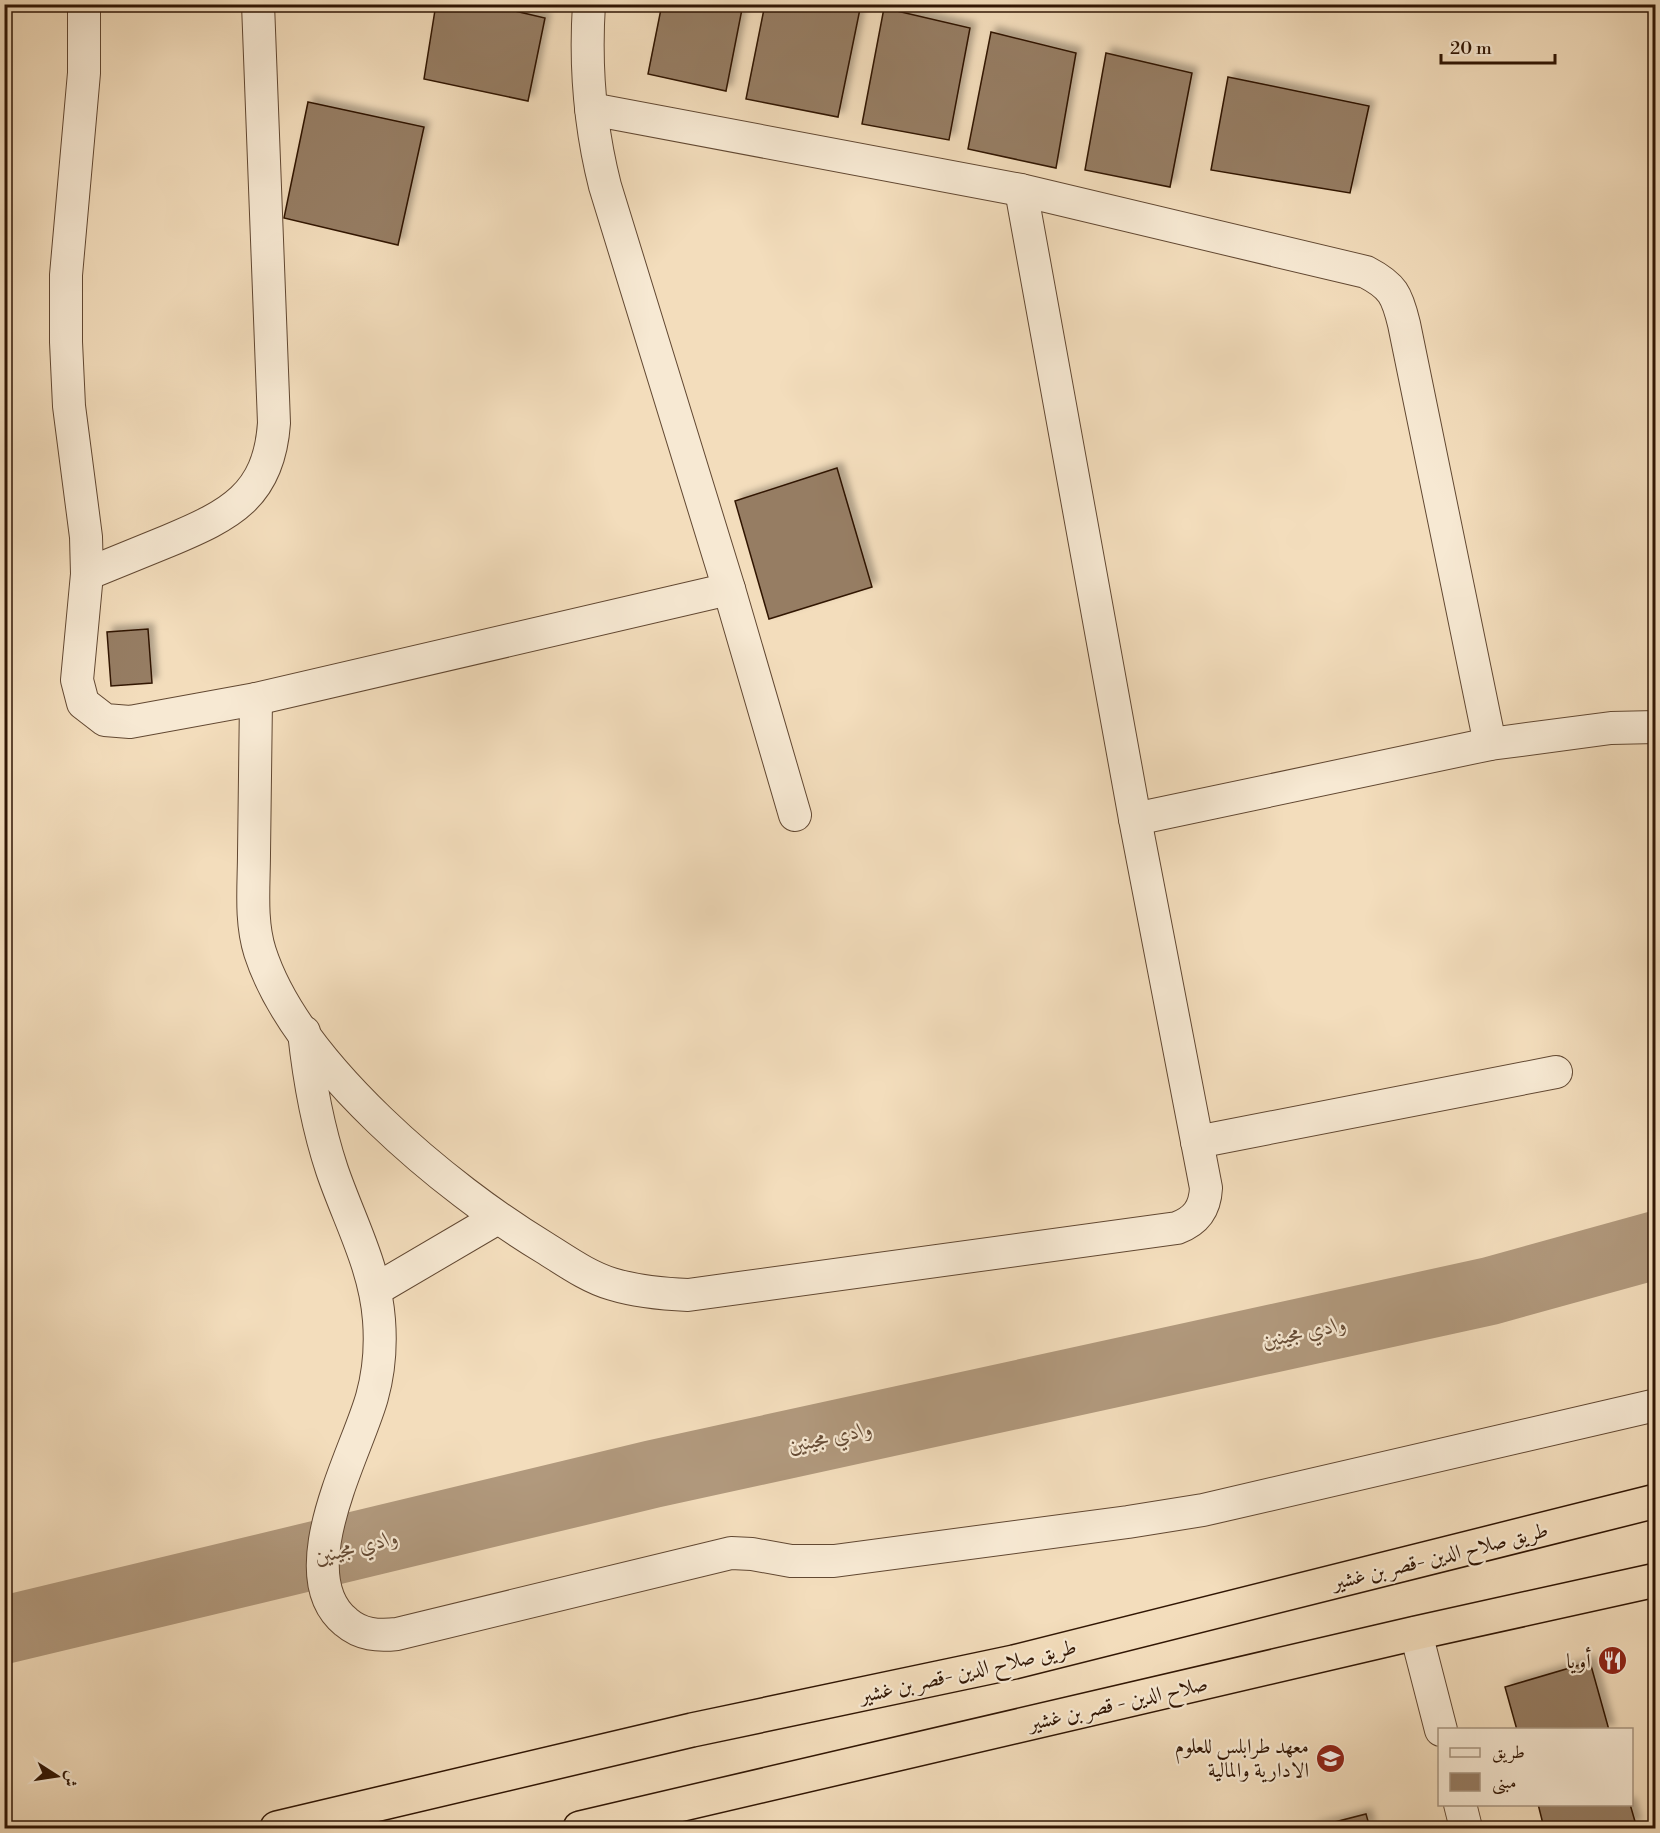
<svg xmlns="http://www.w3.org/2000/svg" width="1660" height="1833" viewBox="0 0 1660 1833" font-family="'Libre Bodoni',Amiri,serif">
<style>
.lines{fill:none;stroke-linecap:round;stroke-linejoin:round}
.river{stroke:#b1997d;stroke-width:68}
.building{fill:#967d64;stroke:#311604;stroke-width:1.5;filter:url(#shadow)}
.minor-casing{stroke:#624832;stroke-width:34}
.trunk-casing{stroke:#311604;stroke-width:36}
.minor{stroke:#f7e9d3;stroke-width:32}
.trunk{stroke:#f3ddbc;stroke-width:33}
.labels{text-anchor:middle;stroke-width:4.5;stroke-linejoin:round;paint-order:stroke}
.street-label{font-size:21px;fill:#311604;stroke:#f7e9d3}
.poi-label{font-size:21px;fill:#311604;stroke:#f7e9d3;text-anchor:end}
.water-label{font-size:22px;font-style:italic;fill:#644a34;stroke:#f7e9d3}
</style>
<defs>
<filter id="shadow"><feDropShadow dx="5.5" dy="-5.5" stdDeviation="3" flood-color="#0004"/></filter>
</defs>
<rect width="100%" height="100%" fill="#f3ddbc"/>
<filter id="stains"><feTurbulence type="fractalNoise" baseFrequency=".00333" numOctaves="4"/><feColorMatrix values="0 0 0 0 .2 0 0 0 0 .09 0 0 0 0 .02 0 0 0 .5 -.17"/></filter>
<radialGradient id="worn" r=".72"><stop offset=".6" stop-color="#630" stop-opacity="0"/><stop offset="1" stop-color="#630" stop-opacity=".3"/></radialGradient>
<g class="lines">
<polyline class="river" points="4,1630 653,1474 1490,1291 1656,1245"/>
</g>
<g class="building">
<polygon points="436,4 485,4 545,18 528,101 424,79"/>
<polygon points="662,4 743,4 726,91 648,74"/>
<polygon points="765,4 861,4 838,117 746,99"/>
<polygon points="884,8 970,28 949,140 862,124"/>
<polygon points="991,32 1076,53 1056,168 968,149"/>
<polygon points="1106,53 1192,73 1170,187 1085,170"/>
<polygon points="1228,77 1369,106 1350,193 1211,170"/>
<polygon points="308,102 424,127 398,245 284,218"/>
<polygon points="837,468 872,587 769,619 735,501"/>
<polygon points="148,629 152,683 111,686 107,632"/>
<polygon points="1590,1662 1609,1730 1517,1730 1505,1687"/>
<polygon points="1538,1804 1630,1804 1636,1825 1623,1828 1544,1828"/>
<polygon points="1366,1814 1370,1828 1311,1828"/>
</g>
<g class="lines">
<defs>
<g id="minor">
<polyline points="84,4 84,73 66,275 66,342 69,406 86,537 87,574 77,680 83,703 105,720 130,722 256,699 729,589"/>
<path d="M589,4C585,65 590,127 605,186L729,589L795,815"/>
<path d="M591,109L1021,190L1366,272C1393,286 1397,295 1404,324L1490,744"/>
<path d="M87,574C114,563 141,552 168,541C230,515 269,496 274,423L258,4"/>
<path d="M256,699C255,750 255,802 254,853C254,885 250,921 260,952C296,1064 447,1189 545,1248C566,1261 588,1277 612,1284C638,1292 662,1294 688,1295L1177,1228C1196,1221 1205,1209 1206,1188L1135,819L1021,190"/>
<polyline points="1135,819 1490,744 1611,728 1656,727"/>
<path d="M304,1032C309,1079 317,1125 332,1170C349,1220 375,1266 379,1320C381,1346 379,1372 372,1397C357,1452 287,1574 346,1622C361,1635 378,1636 397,1634L731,1553L752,1554L791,1561H834L1128,1522L1203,1510L1656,1405"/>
<polyline points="1197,1142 1556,1072"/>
<polyline points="375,1290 496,1219"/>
<polyline points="1416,1633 1441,1730"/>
<polyline points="1460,1804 1466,1828"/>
</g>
<g id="trunk">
<polyline points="277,1828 692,1730 1014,1662 1656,1501"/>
<polyline points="580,1828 1416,1633 1656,1580"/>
</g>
</defs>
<use href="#minor" class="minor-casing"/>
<use href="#trunk" class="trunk-casing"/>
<use href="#minor" class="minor"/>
<use href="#trunk" class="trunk"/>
</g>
<defs>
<symbol id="restaurant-disc" viewBox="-11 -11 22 22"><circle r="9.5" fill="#8f2418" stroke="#f7e9d3"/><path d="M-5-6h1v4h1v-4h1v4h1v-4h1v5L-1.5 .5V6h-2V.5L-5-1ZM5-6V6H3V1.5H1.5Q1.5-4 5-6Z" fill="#fff"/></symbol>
<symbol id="university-disc" viewBox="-11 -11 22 22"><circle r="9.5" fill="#8f2418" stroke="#f7e9d3"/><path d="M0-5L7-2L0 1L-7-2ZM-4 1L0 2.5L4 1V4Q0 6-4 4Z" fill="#fff"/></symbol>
</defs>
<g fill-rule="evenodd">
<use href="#restaurant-disc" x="1596" y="1644" width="33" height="33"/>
<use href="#university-disc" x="1314" y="1742" width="33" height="33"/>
</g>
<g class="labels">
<g class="street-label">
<text transform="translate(1440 1556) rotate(-14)" y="7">طريق صلاح الدين -قصر بن غشير</text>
<text transform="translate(968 1671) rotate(-13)" y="7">طريق صلاح الدين -قصر بن غشير</text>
<text transform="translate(1118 1703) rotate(-13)" y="7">صلاح الدين - قصر بن غشير</text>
</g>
<g class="poi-label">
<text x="1591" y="1668">أويا</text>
<text x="1309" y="1753">معهد طرابلس للعلوم<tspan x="1309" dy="24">الادارية والمالية</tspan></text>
</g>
<g class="water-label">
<text transform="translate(1304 1331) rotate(-12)" y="8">وادي مجينين</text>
<text transform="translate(830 1436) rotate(-12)" y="8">وادي مجينين</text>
<text transform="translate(356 1546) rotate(-14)" y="8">وادي مجينين</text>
</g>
</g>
<rect width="1660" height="1833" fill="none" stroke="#f3ddbc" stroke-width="24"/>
<rect x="6" y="6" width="1648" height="1821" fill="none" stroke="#311604" stroke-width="3"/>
<rect x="12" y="12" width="1636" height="1809" fill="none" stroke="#311604" stroke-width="1.5"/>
<rect x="1438" y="1728" width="195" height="78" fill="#f7e9d3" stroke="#a89580" stroke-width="1.5"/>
<rect x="1450" y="1748" width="30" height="9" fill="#f7e9d3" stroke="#a89580" stroke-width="1.5"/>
<text x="1492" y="1758" font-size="18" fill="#311604">طريق</text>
<rect x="1450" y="1773" width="30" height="18" fill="#967d64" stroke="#a89580" stroke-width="1.5"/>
<text x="1492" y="1788" font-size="18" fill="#311604">مبنى</text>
<g transform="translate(57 1776) rotate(102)" stroke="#f7e9d3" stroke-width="4.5" paint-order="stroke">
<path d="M0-4.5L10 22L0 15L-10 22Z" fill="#311604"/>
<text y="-9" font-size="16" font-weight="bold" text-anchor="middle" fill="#311604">ش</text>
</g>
<path d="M1441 54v9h114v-9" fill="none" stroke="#311604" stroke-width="3"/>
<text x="1450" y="54" font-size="18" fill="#311604" stroke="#f7e9d3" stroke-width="4.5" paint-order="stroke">20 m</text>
<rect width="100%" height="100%" filter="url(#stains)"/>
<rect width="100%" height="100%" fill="url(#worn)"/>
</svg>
